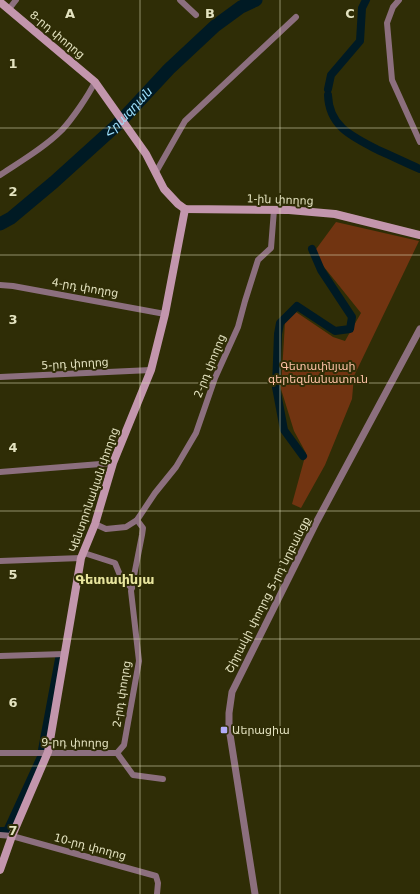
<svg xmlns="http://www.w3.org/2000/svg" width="420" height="894" viewBox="0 0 420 894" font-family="'DejaVu Sans','Noto Sans Armenian',sans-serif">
<rect width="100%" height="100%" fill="#2f2d06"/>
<polygon fill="#713411" points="336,222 419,241 354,376 352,399 325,465 301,508 292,504 306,453 294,431 281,389 285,322 296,312 333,337 345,341 361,313 316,257 314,252"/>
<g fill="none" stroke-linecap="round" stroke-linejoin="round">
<g stroke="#001a24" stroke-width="8">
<polyline points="328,89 331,75 360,41 362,8 366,0"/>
<path d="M 328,95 C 329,127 353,137 378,150 C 392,156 406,163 420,169"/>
<polyline points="303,456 284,430 276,387 278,334 280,323 297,306 335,331 350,329 352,317 321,270 312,249"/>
<polyline points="42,750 59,659"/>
<polyline points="0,831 7,831 40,759"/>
</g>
<path stroke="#001a24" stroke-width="13" id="s1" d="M 0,224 L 11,218 L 54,182 L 117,125 L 169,69 L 215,26 L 241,7 L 256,0"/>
<g stroke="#8c6f7e" stroke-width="6">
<polyline points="180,0 196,15"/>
<polyline points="399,0 393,7 387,23 392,80 420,142"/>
<polyline points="9,9 16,0"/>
<polyline points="156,172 185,121 296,17"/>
<path d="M 0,175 C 21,161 44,148 62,130 C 73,118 88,96 95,82"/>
<polyline points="0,285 13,286 165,314"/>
<polyline points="0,377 151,370"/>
<polyline points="0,472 113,463"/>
<polyline points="95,524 106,529 126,527 137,520 155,493 176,467 196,433 215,378 238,327 245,301 258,260 271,248 274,210"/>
<polyline points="84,553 115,563 122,580 132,588"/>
<polyline points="0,561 81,558"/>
<polyline points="0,656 65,654"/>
<polyline points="0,753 117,753 133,775 163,779"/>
<polyline points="117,753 124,745 139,661 131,591 142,535 143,528 137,520"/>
<polyline points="0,835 12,836 156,876 158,883 157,894"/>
</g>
<polyline stroke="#8c6f7e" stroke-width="7" points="255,894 229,728 229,713 232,692 317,521 420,329"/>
<g stroke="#c396ad" stroke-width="8">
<polyline points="0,2 95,82 146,154 164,189 178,204 185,209 289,210 335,214 420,235"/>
<polyline points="0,870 12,836 48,752 81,558 95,524 113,463 151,370 165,314 185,209"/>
</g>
</g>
<path fill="none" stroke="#e4e3c0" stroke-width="1" stroke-opacity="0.55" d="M 140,0 L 140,894M 280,0 L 280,894M 0,128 L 420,128M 0,255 L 420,255M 0,383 L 420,383M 0,511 L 420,511M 0,639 L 420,639M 0,766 L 420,766"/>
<rect fill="#b2adf9" stroke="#2f2d06" stroke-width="1.5" x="220" y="726" width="8" height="8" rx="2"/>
<g text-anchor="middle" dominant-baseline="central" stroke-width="4" stroke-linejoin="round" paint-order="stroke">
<g font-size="11" fill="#e4e3c0" stroke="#2f2d06">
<text transform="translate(57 35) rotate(40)">8-րդ փողոց</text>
<text transform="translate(280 200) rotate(2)">1-ին փողոց</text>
<text transform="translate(85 288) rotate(10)">4-րդ փողոց</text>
<text transform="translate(75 364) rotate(-3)">5-րդ փողոց</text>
<text transform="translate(210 366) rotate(-68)">2-րդ փողոց</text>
<text transform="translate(94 490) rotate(-71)">Կենտրոնական փողոց</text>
<text transform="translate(268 595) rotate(-63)">Շիրակի փողոց 5-րդ նրբանցք</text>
<text transform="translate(122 694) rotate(-81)">2-րդ փողոց</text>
<text transform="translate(75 743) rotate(1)">9-րդ փողոց</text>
<text transform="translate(90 847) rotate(15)">10-րդ փողոց</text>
</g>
<g font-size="11" fill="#fdc2a6" stroke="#2f2d06">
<text x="318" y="366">Գետափնյաի<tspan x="318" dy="13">գերեզմանատուն</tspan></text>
</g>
<g font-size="11" fill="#e4e3c0" stroke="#2f2d06" text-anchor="start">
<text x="232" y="730">Աերացիա</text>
</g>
<g font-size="12" font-style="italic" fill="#9de0fd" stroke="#2f2d06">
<text stroke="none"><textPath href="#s1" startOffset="171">Հրազդան</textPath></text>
</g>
<g font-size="13" font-weight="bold" fill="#e8e59d" stroke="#2f2d06">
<text x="115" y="579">Գետափնյա</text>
</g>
</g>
<g font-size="13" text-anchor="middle" font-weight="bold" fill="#e4e3c0" stroke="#2f2d06" stroke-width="4" stroke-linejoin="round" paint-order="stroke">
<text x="70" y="18">A</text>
<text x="210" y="18">B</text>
<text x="350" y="18">C</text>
<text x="13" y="68">1</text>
<text x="13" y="196">2</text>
<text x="13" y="324">3</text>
<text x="13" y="452">4</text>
<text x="13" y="579">5</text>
<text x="13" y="707">6</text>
<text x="13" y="835">7</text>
</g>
</svg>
